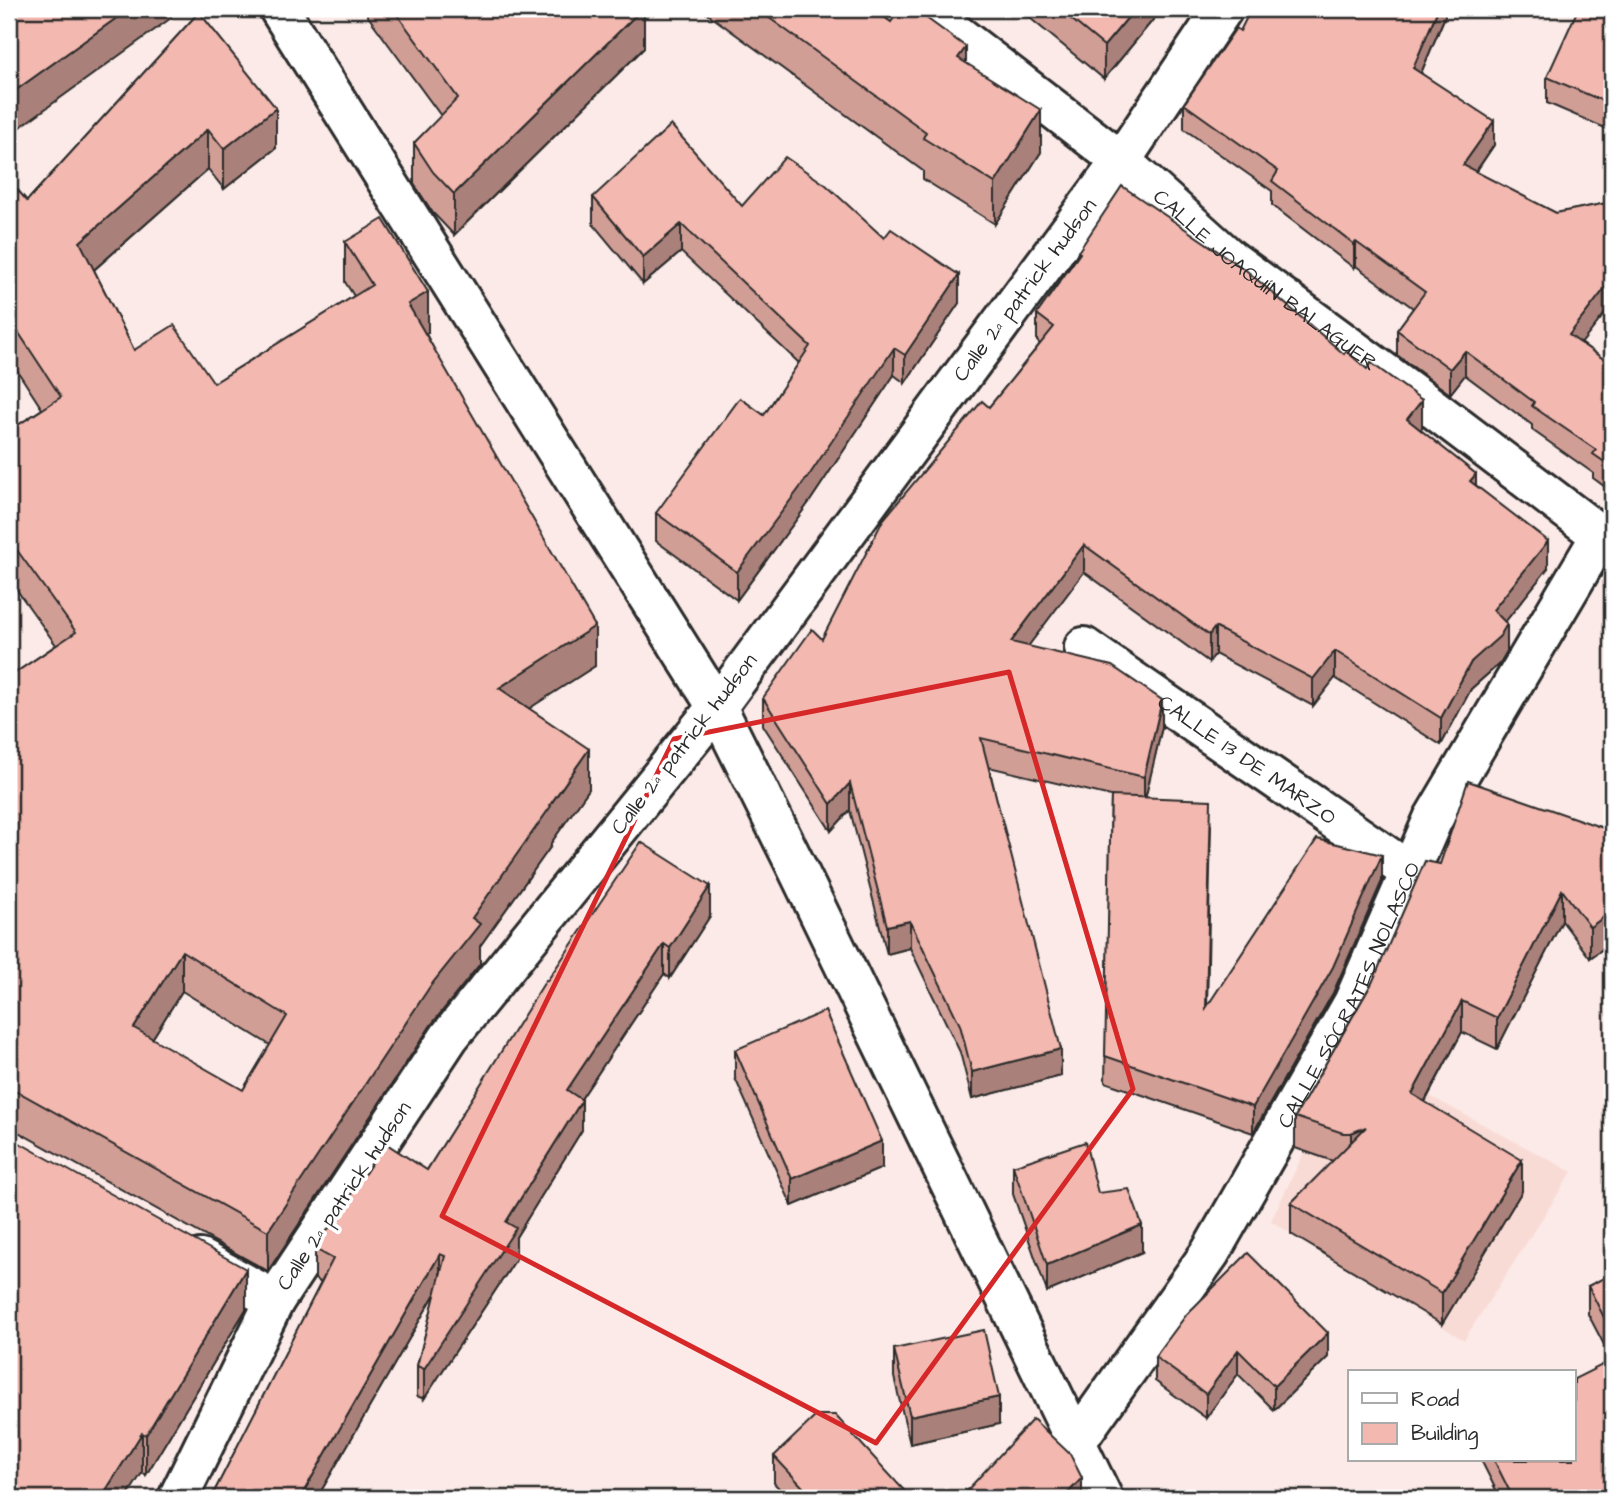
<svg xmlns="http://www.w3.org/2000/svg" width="1621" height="1507" viewBox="0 0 1621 1507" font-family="'Architects Daughter',sans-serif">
<rect width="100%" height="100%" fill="#fbeae7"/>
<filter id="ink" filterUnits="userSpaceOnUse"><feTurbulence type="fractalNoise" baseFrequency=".0143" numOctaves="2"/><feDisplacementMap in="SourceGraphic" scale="14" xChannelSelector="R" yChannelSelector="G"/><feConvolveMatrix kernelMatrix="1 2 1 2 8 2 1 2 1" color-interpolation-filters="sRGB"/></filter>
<g filter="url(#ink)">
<polygon fill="#f9dbd6" points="1344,1069 1421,1109 1428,1095 1572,1172 1464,1340 1271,1221"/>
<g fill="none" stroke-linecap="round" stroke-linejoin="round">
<g stroke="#2b2b2b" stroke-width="44">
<g id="street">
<polyline points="279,9 717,707 797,868 1103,1498"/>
<path id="s1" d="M 1084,647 L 1410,872"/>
<polyline points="200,1259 275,1300"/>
<path id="s2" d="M 1076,1442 L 1210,1253 L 1353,1003 L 1433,819 L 1601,535"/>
</g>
</g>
<g stroke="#2b2b2b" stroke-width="44">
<g id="secondary">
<path id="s3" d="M 924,9 L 1121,161 L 1230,259 L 1430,406 L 1612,544"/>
<polyline points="178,1498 275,1300 449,1037 717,707 1121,161 1223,9"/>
</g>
</g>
<use href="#street" stroke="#fff" stroke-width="38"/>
<use href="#secondary" stroke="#fff" stroke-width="38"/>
</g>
<g fill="#d19e96" stroke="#2b2b2b" stroke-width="2" fill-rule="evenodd">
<polygon points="367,9 644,9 644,48 454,235 433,213 414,184 414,143 441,116 367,15"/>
<polygon points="701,9 873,9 891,22 966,64 1041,152 995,224 923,179 923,171"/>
<polygon points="1019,9 1162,9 1104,79"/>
<polygon points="1445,9 1445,16 1421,73 1494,145 1476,172 1556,213 1612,202 1612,310 1606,312 1581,343 1612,365 1612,492 1593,478 1593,473 1532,430 1532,425 1465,375 1450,394 1397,355 1397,330 1413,308 1356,266 1354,268 1272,205 1272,191 1184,129 1184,104 1240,31"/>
<polygon points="1612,9 1612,131 1547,103 1547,77"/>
<path d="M 199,12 L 276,148 L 224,189 L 208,169 L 94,270 L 134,350 L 214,383 L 354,296 L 345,282 L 345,242 L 428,332 L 426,334 L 595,666 L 529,708 L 589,789 L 551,843 L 551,846 L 480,946 L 480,964 L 431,1025 L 268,1271 L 20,1133 L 9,1130 L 9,677 L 56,645 L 9,579 L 9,431 L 42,409 L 9,358 L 9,180 L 27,201 ZM 182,991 L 270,1045 L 243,1090 L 152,1039 Z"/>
<polygon points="593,197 742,206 884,238 959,303 905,383 894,375 810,501 737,600 656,541 656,513 764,415 799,363 681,252 643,284 593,224"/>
<polygon points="1078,252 1422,428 1420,430 1476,485 1548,568 1505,622 1507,651 1500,663 1471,689 1441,745 1335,678 1313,706 1215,654 1209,662 1084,572 1028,646 1162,727 1145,797 1211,825 1207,1008 1382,881 1333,993 1253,1133 1105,1082 1111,796 989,767 1061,1076 972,1099 960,1052 910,948 887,954 850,810 831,831 763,725 763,698 822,639 989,407 1040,344 1037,341 1037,314 1078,257"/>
<polygon points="1612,831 1612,942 1590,958 1562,921 1497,1049 1462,1032 1425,1102 1522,1191 1442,1324 1291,1234 1291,1203 1333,1161 1295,1148 1295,1117 1440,864"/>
<polygon points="710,916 670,978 664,974 581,1099 582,1130 516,1237 516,1259 424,1399 417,1396 417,1366 436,1292 317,1498 211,1498 321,1283 315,1279 315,1249 427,1170 547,981"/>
<polygon points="735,1050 882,1168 792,1206 735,1078"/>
<polygon points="1013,1166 1142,1252 1047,1292 1013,1194"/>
<polygon points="1612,1274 1612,1360 1588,1314 1588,1286"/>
<polygon points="246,1309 146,1475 142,1473 9,1498"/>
<polygon points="1328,1333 1328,1357 1274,1410 1238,1374 1206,1418 1155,1381 1155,1357"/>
<polygon points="894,1349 999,1424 910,1444 894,1377"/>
<polygon points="774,1456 911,1498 788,1498 774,1483"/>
<polygon points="1481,1460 1574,1460 1612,1498 1500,1498"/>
</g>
<g fill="#aa817a" stroke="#2b2b2b" stroke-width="2">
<polygon points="129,9 171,9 171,18 9,135 9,95"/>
<polygon points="642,9 644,9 644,48 454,235 454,194"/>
<polygon points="1135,9 1162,9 1104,79 1104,46"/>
<polygon points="1438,9 1445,9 1445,16 1413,92 1413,68"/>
<polygon points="966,47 966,88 958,58"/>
<polygon points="276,108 276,148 224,189 224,149"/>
<polygon points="1041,110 1041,152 995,224 995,183"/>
<polygon points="1494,121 1494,145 1463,190 1463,165"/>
<polygon points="208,129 208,169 80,282 80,242"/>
<polygon points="681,224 681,252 643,284 643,257"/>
<polygon points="1356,242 1356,266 1354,268 1354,244"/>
<polygon points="959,275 959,303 905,383 905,355"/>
<polygon points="1606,287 1606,312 1569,359 1569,335"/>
<polygon points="428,292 428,332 408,344 408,304"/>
<polygon points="894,348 894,375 810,501 737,600 737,572"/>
<polygon points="1465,351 1465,375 1450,394 1450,369"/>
<polygon points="1422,400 1422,428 1407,446 1407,419"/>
<polygon points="1476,474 1476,501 1470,481"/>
<polygon points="1548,541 1548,568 1493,637 1493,610"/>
<polygon points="1084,545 1084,572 1011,669 1011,642"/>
<polygon points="1507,624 1507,651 1500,663 1471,689 1441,745 1441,718 1471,662"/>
<polygon points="595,626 595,666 499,728 499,688"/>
<polygon points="1215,627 1215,654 1209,662 1209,635"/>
<polygon points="1335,651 1335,678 1313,706 1313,679"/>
<polygon points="1162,700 1162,727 1144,804 1144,777"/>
<polygon points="589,749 589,789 551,843 551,846 480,946 480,964 431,1025 268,1271 268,1231 472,918"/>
<polygon points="850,783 850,810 831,831 831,804"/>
<polygon points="1382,855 1382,881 1333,993 1253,1133 1253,1107"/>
<polygon points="710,886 710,916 670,978 670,948"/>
<polygon points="1562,890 1562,921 1497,1049 1497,1018"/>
<polygon points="1612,911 1612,942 1590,958 1590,927"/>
<polygon points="910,921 910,948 887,954 887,926"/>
<polygon points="664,944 664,974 567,1120 567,1090"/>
<polygon points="182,951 182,991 134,1068 134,1028"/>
<polygon points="1462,1001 1462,1032 1412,1125 1412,1094"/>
<polygon points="1061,1049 1061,1076 972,1099 972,1072"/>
<polygon points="582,1100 582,1130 516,1237 516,1259 424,1399 424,1369 506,1222"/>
<polygon points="1366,1127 1351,1164 1351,1133"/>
<polygon points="882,1141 882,1168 792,1206 792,1179"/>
<polygon points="1522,1160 1522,1191 1442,1324 1442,1293"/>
<polygon points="1142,1225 1142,1252 1047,1292 1047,1265"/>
<polygon points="440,1254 440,1285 317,1498 300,1498"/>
<polygon points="246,1269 246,1309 146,1475 146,1435"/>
<polygon points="1328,1333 1328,1357 1274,1410 1274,1386"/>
<polygon points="1238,1350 1238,1374 1206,1418 1206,1394"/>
<polygon points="999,1397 999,1424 910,1444 910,1416"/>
<polygon points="142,1433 142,1473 126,1498 101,1498"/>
<polygon points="1082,1478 1082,1498 1063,1498"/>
</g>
<g fill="#f3b8af" stroke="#2b2b2b" stroke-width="2" fill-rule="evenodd">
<polygon points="9,9 129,9 9,95"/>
<polygon points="393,9 642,9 454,194 433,172 414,143 458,98"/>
<polygon points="757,9 873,9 891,22 900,9 914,9 966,47 958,58 1041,110 995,183 923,138 926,132"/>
<polygon points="1059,9 1135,9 1104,46"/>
<polygon points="1251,9 1438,9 1413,68 1494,121 1463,165 1556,213 1612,202 1612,286 1606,287 1569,335 1612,365 1612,467 1593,454 1596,450 1532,406 1534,402 1465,351 1450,369 1397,330 1425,292 1356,242 1354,244 1272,181 1278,171 1184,104 1236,28 1240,31"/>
<polygon points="1578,9 1612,9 1612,105 1547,77"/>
<path d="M 199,12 L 276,108 L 224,149 L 208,129 L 80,242 L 134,350 L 174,325 L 214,383 L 372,285 L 345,242 L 383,219 L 428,292 L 408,304 L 595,626 L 499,688 L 589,749 L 550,805 L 551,806 L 472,918 L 480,924 L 431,985 L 268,1231 L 20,1093 L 9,1090 L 9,677 L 76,632 L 9,539 L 9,431 L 61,397 L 9,318 L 9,180 L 27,201 ZM 182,951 L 287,1016 L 243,1090 L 134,1028 Z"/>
<polygon points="671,125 742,206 785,157 826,185 884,238 891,229 959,275 905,355 894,348 810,474 737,572 656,513 740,398 764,415 810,346 681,224 643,257 593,197"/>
<polygon points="1122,186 1247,271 1344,354 1346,351 1367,369 1371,363 1422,400 1407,419 1476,474 1470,481 1548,541 1493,610 1507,624 1500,636 1471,662 1441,718 1335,651 1313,679 1215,627 1209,635 1084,545 1011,642 1112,666 1162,700 1144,777 981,738 1061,1049 972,1072 960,1025 910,921 887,926 850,783 831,804 763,698 812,629 822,639 883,520 982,401 989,407 1054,327 1037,314 1080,253 1078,252"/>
<polygon points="1468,781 1612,831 1612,911 1590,927 1562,890 1497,1018 1462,1001 1412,1094 1522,1160 1442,1293 1291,1203 1366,1127 1351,1133 1343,1133 1295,1117 1372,983 1425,861 1440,864"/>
<polygon points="1111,796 1211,800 1206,1008 1317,839 1382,855 1333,967 1253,1107 1105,1056"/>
<polygon points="641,842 710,886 670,948 664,944 567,1090 582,1100 506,1222 516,1228 424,1369 417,1366 445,1256 440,1254 300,1498 296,1496 295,1498 211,1498 333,1259 315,1249 385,1143 427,1170 546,980 547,981"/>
<polygon points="825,1011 882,1141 792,1179 735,1050"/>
<polygon points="9,1137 246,1269 146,1435 142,1433 101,1498 9,1498"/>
<polygon points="1085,1142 1098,1193 1129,1189 1142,1225 1047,1265 1013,1166"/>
<polygon points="1248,1253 1328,1333 1274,1386 1238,1350 1206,1394 1155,1357 1187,1314"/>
<polygon points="1612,1274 1612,1333 1588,1286"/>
<polygon points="984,1330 999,1397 910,1416 894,1349"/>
<polygon points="1612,1360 1612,1498 1513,1498 1494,1460 1574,1460 1574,1379"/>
<polygon points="817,1415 835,1415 911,1498 813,1498 774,1456"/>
<polygon points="1033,1419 1070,1454 1082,1478 1063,1498 960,1498"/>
</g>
</g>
<path fill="none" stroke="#d62828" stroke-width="5" stroke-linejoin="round" d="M 1009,672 L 1133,1089 L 876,1443 L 442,1216 L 674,739 Z"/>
<g text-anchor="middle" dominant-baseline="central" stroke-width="7" stroke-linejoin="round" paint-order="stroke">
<g font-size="21" fill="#2b2b2b" stroke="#fff">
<text stroke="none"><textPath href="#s3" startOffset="436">CALLE JOAQUÍN BALAGUER</textPath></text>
<text transform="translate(1025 290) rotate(-53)">Calle 2ª patrick hudson</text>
<text transform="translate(684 744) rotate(-52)">Calle 2ª patrick hudson</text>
<text stroke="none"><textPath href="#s1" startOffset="198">CALLE 13 DE MARZO</textPath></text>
<text stroke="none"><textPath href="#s2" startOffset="525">CALLE SÓCRATES NOLASCO</textPath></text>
<text transform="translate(344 1196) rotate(-56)">Calle 2ª patrick hudson</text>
</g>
</g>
<rect width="1621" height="1507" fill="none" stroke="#fff" stroke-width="35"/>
<rect x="18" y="18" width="1586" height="1472" fill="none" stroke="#2b2b2b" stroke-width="2.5" filter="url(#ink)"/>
<rect x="1348" y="1370" width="228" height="91" fill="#ffffff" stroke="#aaaaaa" stroke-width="2"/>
<rect x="1362" y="1393" width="35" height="10" fill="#ffffff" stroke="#aaaaaa" stroke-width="2"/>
<text x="1411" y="1406" font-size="21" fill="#2b2b2b">Road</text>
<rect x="1362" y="1423" width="35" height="21" fill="#f3b8af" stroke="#aaaaaa" stroke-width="2"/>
<text x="1411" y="1440" font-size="21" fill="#2b2b2b">Building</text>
</svg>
